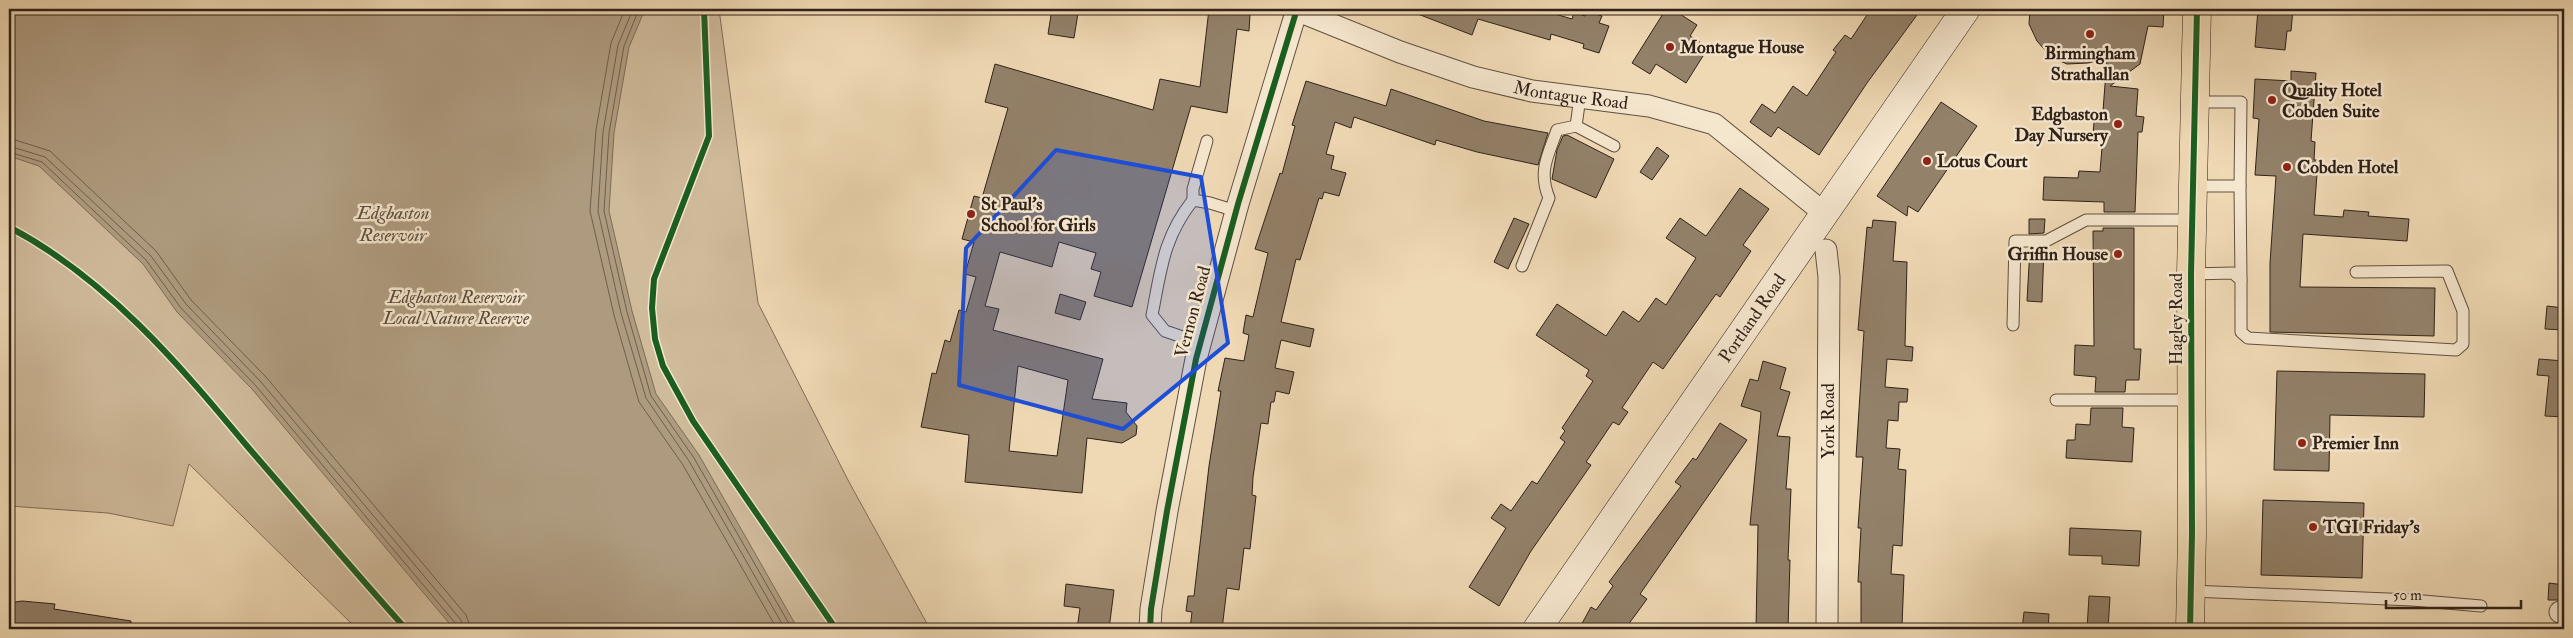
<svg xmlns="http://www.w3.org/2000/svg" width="2573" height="638" viewBox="0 0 2573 638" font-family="'IM FELL Double Pica',serif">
<rect width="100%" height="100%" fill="#efd9b4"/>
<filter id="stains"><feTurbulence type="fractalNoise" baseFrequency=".004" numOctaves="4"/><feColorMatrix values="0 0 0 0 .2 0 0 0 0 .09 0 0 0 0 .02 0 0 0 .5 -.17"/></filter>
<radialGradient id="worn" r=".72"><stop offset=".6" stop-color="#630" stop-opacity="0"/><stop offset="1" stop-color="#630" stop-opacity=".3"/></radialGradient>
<polygon fill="#cfba9a" stroke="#806e5a" points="9,9 719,9 758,303 849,482 930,629 357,629 189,464 173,526 108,513 9,506"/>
<polygon fill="#ae9b7f" stroke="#7c6b56" points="9,9 645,9 629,47 614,133 609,211 632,311 656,394 699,455 798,629 454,629 252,389 177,312 143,264 39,166 9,156"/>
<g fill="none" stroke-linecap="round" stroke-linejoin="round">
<g stroke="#6f5e4c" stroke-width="1">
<polyline points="625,9 611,43 596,130 590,211 614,315 639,402 683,465 777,629"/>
<polyline points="633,9 618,45 603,132 598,211 621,313 646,398 689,461 785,629"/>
<polyline points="639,9 624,46 609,133 604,211 627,312 651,396 694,458 792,629"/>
<polyline points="9,138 50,151 156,251 191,300 266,377 466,615 471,629"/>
<polyline points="9,146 45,157 151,256 186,304 261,382 461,620 463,629"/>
<polyline points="9,152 42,162 146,260 181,308 256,386 456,624 457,629"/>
</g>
</g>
<g fill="#93816a" stroke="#302219" fill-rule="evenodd">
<polygon points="1052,9 1078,13 1074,38 1048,34"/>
<path d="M 1209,9 L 1247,9 L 1247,14 L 1250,14 L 1249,31 L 1237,29 L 1227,113 L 1191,106 L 1132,307 L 1094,296 L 1101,272 L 1091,269 L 1096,253 L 1059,242 L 1052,267 L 1000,252 L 985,306 L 999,309 L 993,330 L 1103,359 L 1092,399 L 1127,403 L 1126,412 L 1137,426 L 1136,435 L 1122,443 L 1087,438 L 1082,493 L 965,482 L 969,435 L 921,427 L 932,373 L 936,374 L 945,340 L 950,342 L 959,310 L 966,312 L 976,277 L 965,274 L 974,242 L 962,239 L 974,196 L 982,198 L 1008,108 L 985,102 L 995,64 L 1153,110 L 1160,79 L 1200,87 ZM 1018,366 L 1068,380 L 1057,456 L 1009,451 Z"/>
<polygon points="1405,9 1538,9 1572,19 1574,12 1585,16 1587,11 1602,16 1599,23 1609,26 1599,53 1583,48 1584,44 1551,34 1550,40 1478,19 1472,35"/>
<polygon points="1666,9 1672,9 1697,25 1690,36 1700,42 1694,51 1703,56 1686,83 1656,64 1650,74 1632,63"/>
<polygon points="1871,9 1908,9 1917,15 1867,83 1819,155 1778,127 1771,137 1750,122 1762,104 1775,113 1793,86 1807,96 1836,52 1833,50 1845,35 1851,39"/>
<polygon points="2030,9 2164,9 2163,27 2148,26 2140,64 2110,86 2138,89 2136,116 2144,117 2142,132 2138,132 2135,212 2104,212 2104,202 2043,200 2044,177 2078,178 2079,171 2100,172 2103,135 2093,134 2095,111 2103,111 2107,58 2088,63 2067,64 2051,57 2037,41 2029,24"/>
<polygon points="2258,9 2293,9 2291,31 2287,31 2285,50 2255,47"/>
<polygon points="2291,71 2316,73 2311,141 2315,142 2314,160 2318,160 2314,215 2343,217 2344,210 2369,212 2368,216 2409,219 2407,241 2303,234 2300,287 2435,288 2434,336 2270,332 2270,263 2276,176 2255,175 2259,119 2253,118 2255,79 2291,81"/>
<polygon points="1306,81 1386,106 1391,89 1484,121 1548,133 1538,165 1477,152 1436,140 1435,145 1354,117 1351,128 1335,122 1326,154 1334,156 1331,169 1346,173 1339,196 1324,192 1322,199 1319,198 1300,260 1296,259 1281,322 1314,329 1310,347 1281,340 1275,368 1294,372 1289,394 1276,391 1274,402 1271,402 1268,424 1261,423 1253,477 1252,495 1256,496 1250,549 1244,548 1239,590 1227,588 1222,629 1190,629 1192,612 1186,611 1188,596 1194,596 1209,466 1221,391 1218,391 1225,358 1244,361 1249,335 1243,333 1246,315 1253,317 1268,253 1255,249 1280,173 1282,174 1295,126 1292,125"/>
<polygon points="1941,102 1977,126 1918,212 1908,206 1907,216 1877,196"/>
<polygon points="1567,135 1614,159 1596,198 1552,179 1557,150 1563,136"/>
<polygon points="1657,147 1669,156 1652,180 1640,172"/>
<polygon points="1740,188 1769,209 1743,245 1751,251 1720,297 1716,294 1663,369 1653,362 1622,408 1628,412 1619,425 1613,422 1586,462 1591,465 1531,551 1499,606 1469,587 1506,528 1491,518 1501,504 1511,511 1532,481 1537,484 1565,442 1560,438 1565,431 1562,428 1593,381 1586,376 1589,370 1536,335 1557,304 1606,336 1623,311 1639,322 1656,298 1666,305 1696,258 1666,238 1680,218 1706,236"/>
<polygon points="1514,218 1529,224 1508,269 1494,262"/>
<polygon points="2029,219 2045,219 2044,233 2029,234"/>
<polygon points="1873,220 1896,222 1893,261 1907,262 1905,346 1913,347 1912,361 1887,359 1885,387 1908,389 1907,402 1899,402 1898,421 1888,420 1886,448 1900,449 1898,469 1906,470 1902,546 1893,545 1891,574 1904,575 1902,626 1886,626 1886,629 1861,629 1861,582 1858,582 1861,528 1858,528 1863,457 1856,457 1864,331 1858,330 1867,227 1872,228"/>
<polygon points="2103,228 2134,228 2134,349 2141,349 2139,380 2126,380 2125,392 2095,392 2096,377 2074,375 2075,345 2094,346 2093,231 2103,231"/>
<polygon points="2030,248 2044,248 2042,302 2027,301"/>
<polygon points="1060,294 1086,302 1080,320 1055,313"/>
<polygon points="2547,306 2564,308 2564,330 2545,329"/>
<polygon points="2539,359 2564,361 2564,417 2545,416 2549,376 2537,375"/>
<polygon points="1763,361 1786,368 1780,389 1790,392 1777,436 1790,437 1786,489 1791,489 1788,560 1790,560 1788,629 1756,629 1758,525 1750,525 1761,412 1741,406 1750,379 1758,381"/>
<polygon points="2277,371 2425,374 2424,417 2330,415 2329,471 2274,470"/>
<polygon points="2091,408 2123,408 2122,427 2134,428 2132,462 2066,458 2067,440 2075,440 2076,424 2090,425"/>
<polygon points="1720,423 1747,440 1640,594 1647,599 1625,629 1579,629 1591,607 1596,610 1613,586 1609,582 1681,486 1675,482 1693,458 1696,460"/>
<polygon points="2263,500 2364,503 2362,578 2261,575"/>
<polygon points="2070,528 2141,531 2139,566 2102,564 2102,556 2069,555"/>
<polygon points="2549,583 2564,585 2564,600 2548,600"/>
<polygon points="1066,584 1114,590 1109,629 1077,629 1080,608 1064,606"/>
<polygon points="2089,596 2110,597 2108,629 2087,629"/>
<polygon points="22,601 55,604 54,609 131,621 131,629 9,629 9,603"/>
<polygon points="2024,612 2049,614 2048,629 2022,629"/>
</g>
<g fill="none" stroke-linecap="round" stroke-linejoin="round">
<g stroke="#605040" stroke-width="13">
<g id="lane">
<polyline points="1580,97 1576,126 1614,146"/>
<polyline points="2194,102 2241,102 2240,186"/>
<polyline points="2193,186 2240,186 2241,280"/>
<polyline points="1193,200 1193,189 1207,141"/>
<path d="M 1522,266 L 1549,198 C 1538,171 1548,156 1557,130 L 1576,126"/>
<polyline points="2191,274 2233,273 2241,280 2241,332 2248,338 2456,350 2463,344 2463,311 2447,271 2356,272"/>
<polyline points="2013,325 2015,241 2046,241 2086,220 2192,220"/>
<path d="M 1200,343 L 1165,331 L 1152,315 C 1161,270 1163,238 1193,200 L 1210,203 L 1236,211"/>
<polyline points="2056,400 2192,400"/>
<polyline points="2191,591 2412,600 2481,606"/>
</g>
</g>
<g stroke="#605040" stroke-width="23">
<g id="street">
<path id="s1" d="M 1296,10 L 1400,52 L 1473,77 L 1532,91 L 1649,106 L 1714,124 L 1824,213"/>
<polyline points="1826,250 1829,277 1827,629"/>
<polyline points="2560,612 2564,613"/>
<polyline points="1150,629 1151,609 1167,511 1196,359 1238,204 1297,9"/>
</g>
</g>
<g stroke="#302219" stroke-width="29">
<g id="secondary">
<path id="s2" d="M 1537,629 L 1966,9"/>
</g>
</g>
<g stroke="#302219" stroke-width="29">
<polyline id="highway" points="2190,629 2192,534 2191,274 2197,9"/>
</g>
<use href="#lane" stroke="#f5e6ce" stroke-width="11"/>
<use href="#street" stroke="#f5e6ce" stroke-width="21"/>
<use href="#secondary" stroke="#f5e6ce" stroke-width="28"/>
<use href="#highway" stroke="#efd9b4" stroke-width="28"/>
<g stroke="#f5e6ce" stroke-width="9">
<g id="cycleway">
<polyline points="704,9 709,136 654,279 652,308 655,339 663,366 693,421 836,629"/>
<path d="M 9,227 C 106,278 178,363 247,446 C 300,507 352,569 406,629"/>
<polyline points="1150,629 1151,609 1167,511 1196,359 1238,204 1297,9"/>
<polyline points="2190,629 2192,534 2191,274 2197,9"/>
</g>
</g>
<use href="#cycleway" stroke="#1b5e20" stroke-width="6"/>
</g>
<path fill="#1d4ed8" fill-opacity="0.2" stroke="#1d4ed8" stroke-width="4" stroke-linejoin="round" d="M 1056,150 L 1201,177 L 1228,343 L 1123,429 L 959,385 L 966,248 Z"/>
<g fill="#8f2418" stroke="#f5e6ce" stroke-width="2">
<circle cx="2090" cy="34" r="5"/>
<circle cx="1670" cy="47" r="5"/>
<circle cx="2272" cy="100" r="5"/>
<circle cx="2118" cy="124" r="5"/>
<circle cx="1927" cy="161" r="5"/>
<circle cx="2287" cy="167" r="5"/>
<circle cx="971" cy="214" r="5"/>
<circle cx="2118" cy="254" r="5"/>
<circle cx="2302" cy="443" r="5"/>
<circle cx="2313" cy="527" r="5"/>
</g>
<g text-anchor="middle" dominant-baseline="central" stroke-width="5" stroke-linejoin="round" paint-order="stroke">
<g font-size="18" font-weight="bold" fill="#302219" stroke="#f5e6ce" text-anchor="start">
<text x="1680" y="47">Montague House</text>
<text x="2090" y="53" text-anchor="middle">Birmingham<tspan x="2090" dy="21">Strathallan</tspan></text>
<text x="2282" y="90">Quality Hotel<tspan x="2282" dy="21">Cobden Suite</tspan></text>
<text x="2108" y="114" text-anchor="end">Edgbaston<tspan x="2108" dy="21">Day Nursery</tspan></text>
<text x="1937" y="161">Lotus Court</text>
<text x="2297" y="167">Cobden Hotel</text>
<text x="981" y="204">St Paul's<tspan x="981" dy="21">School for Girls</tspan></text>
<text x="2108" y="254" text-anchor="end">Griffin House</text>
<text x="2312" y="443">Premier Inn</text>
<text x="2323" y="527">TGI Friday's</text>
</g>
<g font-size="18" fill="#302219" stroke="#f5e6ce">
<text stroke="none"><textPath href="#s1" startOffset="289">Montague Road</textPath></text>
<text transform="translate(1193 312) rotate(-75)">Vernon Road</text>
<text stroke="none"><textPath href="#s2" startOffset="378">Portland Road</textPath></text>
<text transform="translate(2176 319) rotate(-90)">Hagley Road</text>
<text transform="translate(1828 421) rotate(-90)">York Road</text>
</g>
<g font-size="18" font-style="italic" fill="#584839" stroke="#f5e6ce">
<text x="456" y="297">Edgbaston Reservoir<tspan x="456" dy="21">Local Nature Reserve</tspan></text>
</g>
<g font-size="19" font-style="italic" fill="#5c4c3d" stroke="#f5e6ce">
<text x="393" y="213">Edgbaston<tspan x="393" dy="22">Reservoir</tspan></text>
</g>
</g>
<rect width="2573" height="638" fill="none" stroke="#efd9b4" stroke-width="30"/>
<rect x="10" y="10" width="2553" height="618" fill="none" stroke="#302219" stroke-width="2.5"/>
<rect x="15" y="15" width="2543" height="608" fill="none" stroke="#302219"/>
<path d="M2386 600v8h135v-8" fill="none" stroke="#302219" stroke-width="2.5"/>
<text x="2393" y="600" font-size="15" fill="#302219" stroke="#f5e6ce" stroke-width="4" paint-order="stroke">50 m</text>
<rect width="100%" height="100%" filter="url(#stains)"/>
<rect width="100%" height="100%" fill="url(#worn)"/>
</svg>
